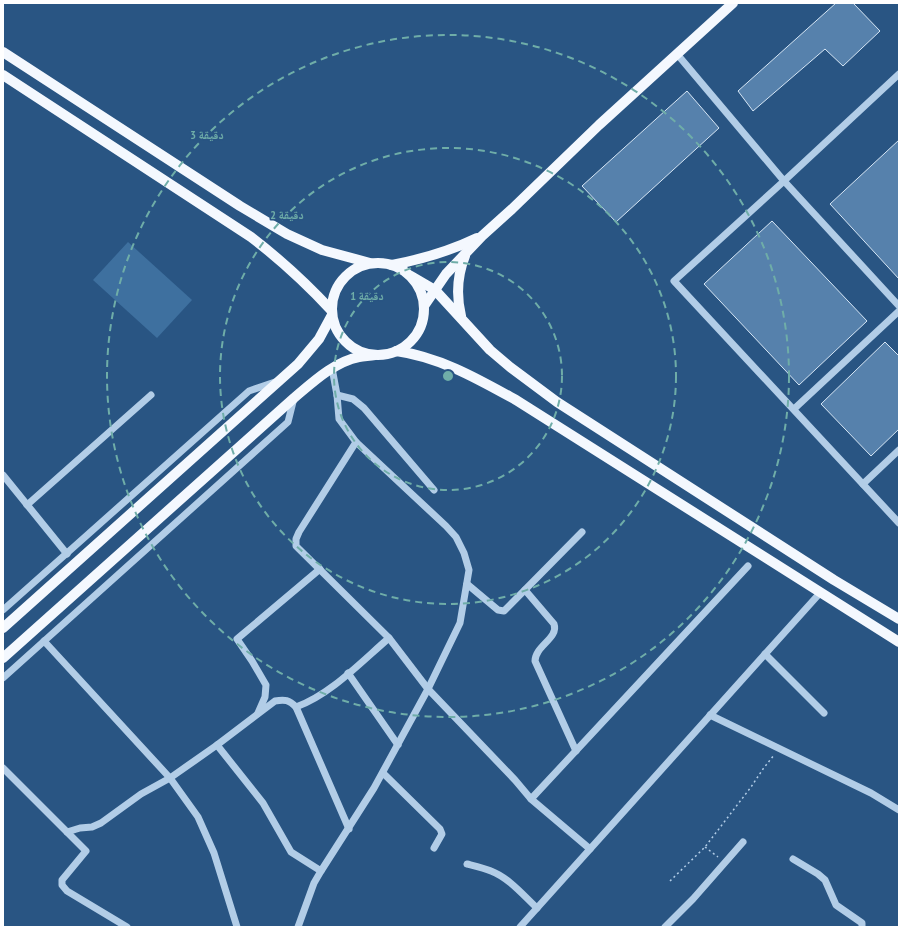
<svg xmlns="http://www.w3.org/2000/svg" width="902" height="930" viewBox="0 0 902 930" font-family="'PT Sans Narrow','Noto Naskh Arabic',sans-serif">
<rect width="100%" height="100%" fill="#295583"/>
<polygon fill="#3e709f" points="128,242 192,300 157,338 93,280"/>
<g fill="#5681ac" stroke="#d6e6f5">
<polygon points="836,3 853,3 880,31 843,66 825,49 753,111 738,91"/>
<polygon points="687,91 719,128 616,222 582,186"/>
<polygon points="899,140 899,279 830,204"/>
<polygon points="772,221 867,321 799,385 704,284"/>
<polygon points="885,342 899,356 899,429 871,456 821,404"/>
</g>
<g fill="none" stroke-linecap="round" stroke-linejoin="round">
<g stroke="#b2cde7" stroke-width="1.5" stroke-dasharray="2 3" stroke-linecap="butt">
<polyline points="705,847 718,857"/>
<polyline points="670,881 705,847 751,787 763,769 774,755"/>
</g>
<g stroke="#b2cde7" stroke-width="7">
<polyline points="677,54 784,181 899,306"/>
<polyline points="899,74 784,181 674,281 899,523"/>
<polyline points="337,395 353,399 364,408 434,490"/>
<polyline points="794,409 899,311"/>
<polyline points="356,442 299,532 296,539 296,546 389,638 428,689 515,780 531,799 590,849"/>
<polyline points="3,475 67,554"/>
<polyline points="863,484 899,450"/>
<polyline points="27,505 151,395"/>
<polyline points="467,584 498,610 504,611 582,532"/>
<path d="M 525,590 L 554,624 C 559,638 535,646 535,661 L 576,751"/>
<polyline points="3,610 249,391 275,382"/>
<polyline points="44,641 170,778 198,817 214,853 237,927"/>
<polyline points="765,654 824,713"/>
<polyline points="348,673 398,745"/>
<polyline points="3,678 288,422 294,398"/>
<polyline points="296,707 349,829"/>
<polyline points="258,713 265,697 266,685 252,661 237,639 320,569"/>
<polyline points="710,715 871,793 899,810"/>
<polyline points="217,745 263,803 291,852 321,871"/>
<polyline points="3,768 86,851 62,880 62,885 67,891 127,927"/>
<polyline points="383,773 440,829 442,834 434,848"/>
<polyline points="531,799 748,566"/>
<path d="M 67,832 L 80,828 L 92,827 L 101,823 L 141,794 L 170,778 L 217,745 L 275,701 C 285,699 289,700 296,707 C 330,695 361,662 389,638"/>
<polyline points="793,859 818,874 825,880 836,905 862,923 862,927"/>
<path d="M 467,864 C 475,866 484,868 491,871 C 509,878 523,895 537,908"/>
<polyline points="298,927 314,883 321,871 374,788 428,689 460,623 469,570 464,553 456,537 446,526 356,442 339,419 337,395 332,368"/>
<polyline points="520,927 820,593"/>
<polyline points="665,927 693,899 743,842"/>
</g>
<g stroke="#f4f8fe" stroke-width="10">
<polyline points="3,52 240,206 287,234 322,250 370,263"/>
<path d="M 3,75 L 251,237 C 281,260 306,283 332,311"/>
<circle cx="378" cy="309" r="46"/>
<path d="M 392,265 C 423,259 448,252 477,238"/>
<polyline points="411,276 435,290 490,350 510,367 557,402 834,580 899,619"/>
<polyline points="424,306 446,274 482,236 512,209 599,125 733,3"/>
<path d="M 461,316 C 456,295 457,276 465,256"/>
<path d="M 396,351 C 440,357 478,379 516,400 L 899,642"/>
<polyline points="3,628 298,364 319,339 332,315"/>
<path d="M 3,658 L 294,398 C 313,382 334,362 359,357 C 364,356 369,356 375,355"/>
</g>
</g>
<g fill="none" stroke="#6fada8" stroke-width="2" stroke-dasharray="7 5">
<circle cx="448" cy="376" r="114"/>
<circle cx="448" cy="376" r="228"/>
<circle cx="448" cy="376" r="341"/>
</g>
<circle cx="448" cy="376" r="6" fill="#6fada8" stroke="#295583" stroke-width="2"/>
<g font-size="12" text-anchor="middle" font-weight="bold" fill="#6fada8" stroke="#295583" stroke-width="3" stroke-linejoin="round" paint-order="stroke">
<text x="207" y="139">3 دقيقة</text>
<text x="287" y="219">2 دقيقة</text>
<text x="367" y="300">1 دقيقة</text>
</g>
<rect width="902" height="930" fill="none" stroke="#ffffff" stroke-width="8"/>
</svg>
